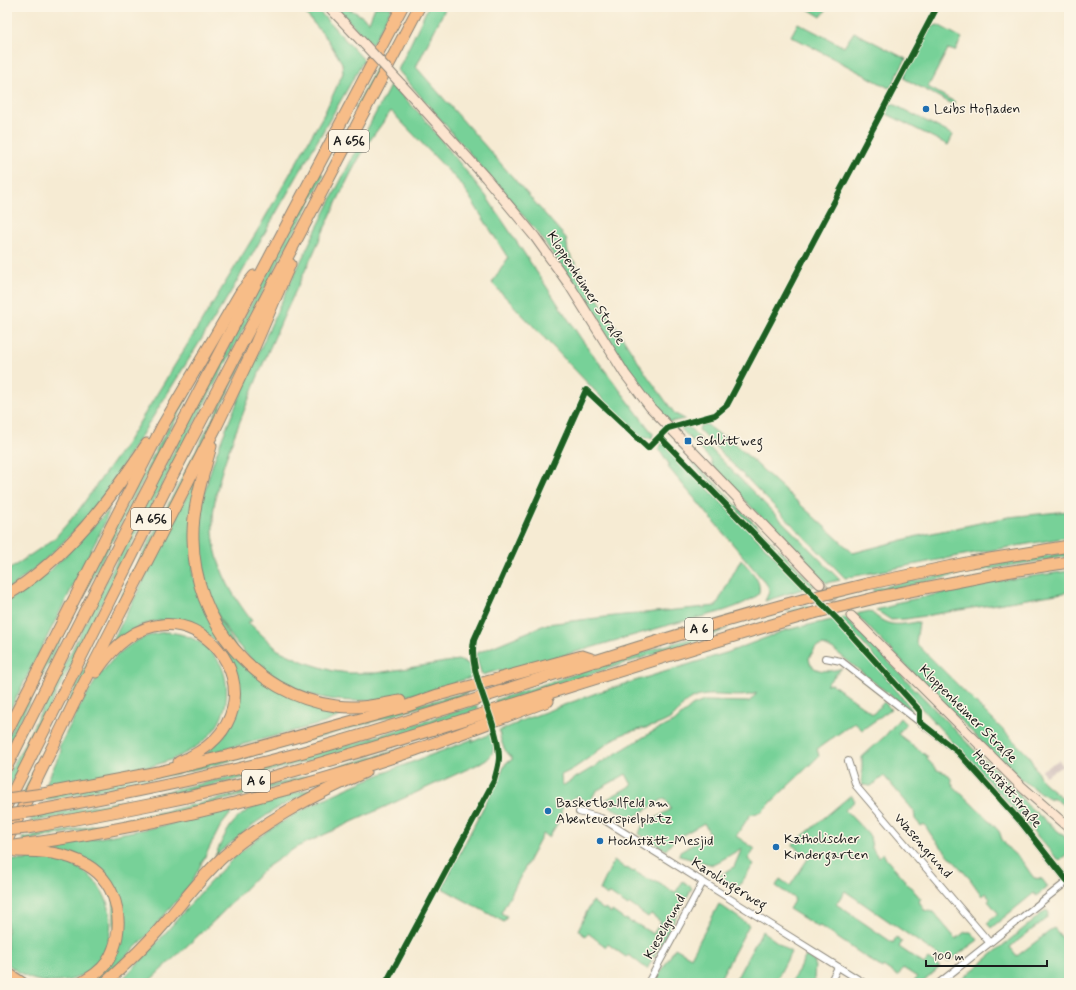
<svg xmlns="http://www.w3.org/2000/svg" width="1076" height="990" viewBox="0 0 1076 990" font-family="Mynerve,sans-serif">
<rect width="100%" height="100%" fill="#fcf5e5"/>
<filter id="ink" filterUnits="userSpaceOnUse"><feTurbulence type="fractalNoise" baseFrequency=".025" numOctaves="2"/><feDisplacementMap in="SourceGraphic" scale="8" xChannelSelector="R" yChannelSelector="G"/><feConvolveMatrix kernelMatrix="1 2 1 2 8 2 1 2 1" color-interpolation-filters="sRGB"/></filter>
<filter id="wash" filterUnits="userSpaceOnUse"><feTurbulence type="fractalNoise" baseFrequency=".012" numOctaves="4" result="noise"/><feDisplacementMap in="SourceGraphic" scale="16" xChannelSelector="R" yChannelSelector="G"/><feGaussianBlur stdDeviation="0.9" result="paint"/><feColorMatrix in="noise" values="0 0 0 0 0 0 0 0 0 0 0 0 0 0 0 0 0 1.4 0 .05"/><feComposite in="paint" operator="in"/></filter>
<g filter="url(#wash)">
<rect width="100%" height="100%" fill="#f6ebd3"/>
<polygon fill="#d0c0bc" points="1059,760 1063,766 1045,776 1042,770"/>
<g fill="#77d198" stroke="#4a765a" fill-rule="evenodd">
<path d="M 300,7 L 315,7 L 364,60 L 229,295 L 101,500 C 73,535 43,564 7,590 L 7,571 L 54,539 L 78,511 L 128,441 L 259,228 L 324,114 L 343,73 L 342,63 L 328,40 Z"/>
<path d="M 335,7 C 349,7 358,13 369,22 L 375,7 L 392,7 L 372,45 Z"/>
<polygon points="428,7 446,7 416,67 566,238 568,252 646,374 675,414 685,419 670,422 654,405 626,367 567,274 538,233 398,70"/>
<polygon points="805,7 822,7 826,10 821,17"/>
<polygon points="798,23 844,47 854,32 906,59 891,87 889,88 791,36"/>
<polygon points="938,25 962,38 955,51 948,49 928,87 955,102 954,105 905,79 904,75 929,30 933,26"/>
<polygon points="385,50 388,50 389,52 358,110 355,109"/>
<path d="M 391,84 L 422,116 L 486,196 L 582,340 L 653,434 L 652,438 L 640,438 L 492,283 L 508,258 L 462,185 L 391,111 C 383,123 373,135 365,148 C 345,181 329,219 313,254 C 289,304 266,354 246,406 C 231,445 211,488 213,531 C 215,566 231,594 252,621 L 248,622 L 278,650 L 304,662 L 333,671 L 349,673 L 377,673 L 458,660 L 471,665 L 475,677 L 456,682 L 456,684 C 384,704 310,717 251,659 C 218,626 198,584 199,537 C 199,486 223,437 242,391 C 286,286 338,184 391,84 Z"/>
<polygon points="891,103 953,135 948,145 885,113"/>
<polygon points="320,173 324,175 135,537 7,792 7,778 134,527"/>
<polygon points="246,354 247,355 7,832 7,826 110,617"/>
<path d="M 195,378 L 197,379 L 70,621 L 7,747 L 7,738 C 67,617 130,497 195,378 Z"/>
<polygon points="706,424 723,437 725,435 853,553 918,536 1008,517 1069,511 1069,537 964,555 845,578 699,430 700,426"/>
<polygon points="685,426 689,427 840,580 826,583 713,468 711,460 681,429"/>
<polygon points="662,442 806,588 765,601 769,592 768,586 668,467 669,464 659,449"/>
<polygon points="691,463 695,463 815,586 811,587"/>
<path d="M 199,472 L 193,576 L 249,669 L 345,714 L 324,723 L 207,754 C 209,748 218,742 223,737 C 229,729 233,719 236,709 C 250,662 206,617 159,621 C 138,623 128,635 111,644 Z"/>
<polygon points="110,509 102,529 7,716 7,601 24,591 51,570"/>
<polygon points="1069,552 1069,556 961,574 875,593 872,589 985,566"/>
<path d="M 741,559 C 749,570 764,581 758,595 C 731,613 700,616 669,625 C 613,641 557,658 501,673 L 500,670 L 482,675 L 475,654 L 547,624 L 614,616 L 716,606 Z"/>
<polygon points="1069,571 1069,592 906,619 891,620 876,610 895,605 895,603 999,581"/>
<polygon points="806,605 810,609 788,613 787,612"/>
<path d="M 870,611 C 888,628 896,625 919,622 L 916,643 L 1028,755 L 1043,782 L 1069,804 L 1069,809 L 1052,797 L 1051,799 C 1017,781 990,750 963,723 C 927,687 891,651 856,614 Z"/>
<path d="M 845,617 L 982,758 L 1012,785 L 1027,805 L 1064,836 L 1069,843 L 1069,852 L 1059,861 C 988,778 912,700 840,618 Z"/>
<path d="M 836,619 L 857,642 L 911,708 L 910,711 L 834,650 L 824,645 L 816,647 L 809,658 C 810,674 831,672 842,668 L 826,685 L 832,684 L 873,714 L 884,702 L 891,709 L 862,730 L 855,722 L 817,749 L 819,756 L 761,812 L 750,815 L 736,836 L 755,849 L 748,859 L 754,864 L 737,889 L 719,876 L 734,867 L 742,848 L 713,865 L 679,856 L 680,851 L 710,834 L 704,823 L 674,840 L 666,850 L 639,834 L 642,826 L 671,809 L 665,798 L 631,819 L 602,802 L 632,785 L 626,774 L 596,791 L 589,803 L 577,796 L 566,803 L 561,811 L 562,816 L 549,837 L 543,834 L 501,913 L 507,916 L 504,922 L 442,888 L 506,763 L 513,759 C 504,752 501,742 499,731 L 518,723 L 518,722 L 599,692 L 729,652 L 786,630 ZM 757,693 L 749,702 L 704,701 L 692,706 L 674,722 L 652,732 L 562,786 L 561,775 C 580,767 596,751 614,739 C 630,728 651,730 668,720 C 677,716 680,706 688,701 C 708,688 735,701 757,693 Z"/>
<polygon points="728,628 711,636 497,704 495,700 653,649"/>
<path d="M 167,632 C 190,634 209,644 221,665 C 227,678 228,693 225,707 C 211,767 116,774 66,782 L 65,781 L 46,784 L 61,751 L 59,747 C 82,703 110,636 167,632 Z"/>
<path d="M 468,692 C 463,698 427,705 417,708 C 293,747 168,779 40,801 L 42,797 Z"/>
<path d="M 477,705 L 478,710 C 332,758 182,797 30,822 L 32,817 L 132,799 L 221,779 L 358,742 Z"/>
<path d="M 900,718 L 906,724 L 898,734 L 928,757 L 927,759 L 937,770 L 946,773 L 953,781 L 951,783 C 965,799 983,813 998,830 C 1001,833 1000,837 1003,841 C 1007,848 1013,853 1019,858 C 1025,864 1029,872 1034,878 L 1042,879 L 1048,887 L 1036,896 L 1034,893 L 991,928 L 987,923 L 998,913 L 988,901 L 990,899 L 985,893 L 982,896 L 970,879 L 934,839 L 924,824 L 921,826 L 915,819 L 914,811 L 884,776 L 871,786 L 862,785 L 862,757 L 885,736 Z"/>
<path d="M 493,733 C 497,744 494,755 485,761 L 295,848 L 264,869 L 217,918 L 147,983 L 118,983 C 160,944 193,896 235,857 C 298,799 394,770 473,739 L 472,742 Z"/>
<path d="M 425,741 L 358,766 L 166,815 L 23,841 L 22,838 C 159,817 293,782 425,741 Z"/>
<path d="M 311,789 L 311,791 L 276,809 L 254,824 L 215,856 C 220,845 225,833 233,823 C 252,801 284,796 311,789 Z"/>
<polygon points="851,795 855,801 845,810 870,836 872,848 878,857 883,853 886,859 921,899 919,901 924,910 933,912 956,939 965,932 971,932 978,940 948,962 845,891 836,904 893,943 896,937 902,942 899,947 924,964 928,959 940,967 922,983 913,983 917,977 903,968 898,976 883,966 882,968 820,926 818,927 789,909 795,899 776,886 780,879 790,886 809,857 792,845"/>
<polygon points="232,809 232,812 220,827 191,884 143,940 111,971 95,983 89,983 115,954 113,885 50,847 161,826"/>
<path d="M 27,857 C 44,858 64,859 80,869 C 134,902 113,988 47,982 C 32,981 18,974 7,963 L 7,860 L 26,860 Z"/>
<polygon points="614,860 626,869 627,868 633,872 634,871 647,879 648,878 654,882 655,881 675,893 683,881 692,888 647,969 629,955 626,957 608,944 606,947 588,933 585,936 578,930 592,901 604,910 605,908 611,913 612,911 625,920 626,919 632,923 633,922 653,934 661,922 651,914 648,917 630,904 628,906 609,893 607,896 600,890"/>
<polygon points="719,904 749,925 721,977 732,983 655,982 675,948 691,957"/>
<polygon points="1046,910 1049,912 1047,918 1010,947 1017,956 1054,928 1069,946 1069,983 957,983"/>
<polygon points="762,931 791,952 775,983 734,983"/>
<polygon points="806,956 815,962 814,981 819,983 791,983"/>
</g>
</g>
<g filter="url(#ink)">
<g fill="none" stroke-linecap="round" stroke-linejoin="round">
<polyline stroke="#cac2ae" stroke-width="9" stroke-dasharray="9 4.5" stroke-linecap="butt" points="820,584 851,616"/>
<g stroke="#898478" stroke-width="8">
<g id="minor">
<polyline points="825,658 841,661 958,752 1020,821 1069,883"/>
<polyline points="848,761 856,786 989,942"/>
<polyline points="579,812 601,818 864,983"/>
<polyline points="648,983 703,882"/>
<polyline points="830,983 838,967"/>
<polyline points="939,983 1069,880"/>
</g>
</g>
<g stroke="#898478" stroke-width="11">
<g id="secondary">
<polyline points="329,7 365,45"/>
<polyline points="401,84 486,178 535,237 570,286 625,374 650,407 820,584"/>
<polyline points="851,616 1022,787 1069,828"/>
</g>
</g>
<g stroke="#898478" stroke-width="13">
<g id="motorway">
<path d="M 211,446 C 203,476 192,507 193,539 C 194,620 253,695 336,706 C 358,709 379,705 400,701"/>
<polyline points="867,584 971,562 1069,546"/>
<path d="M 7,595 C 67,558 108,502 147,444"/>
<polyline points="879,597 1006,572 1069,562"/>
<path d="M 96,672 C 181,544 309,710 179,762"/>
<polyline points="7,731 163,425 241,292 254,276"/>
<path d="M 7,766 C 133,511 269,260 402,7"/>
<polyline points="43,794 158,772 235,754 407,706 438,695 582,656 597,661"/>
<polyline points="7,804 170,480 419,7"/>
<path d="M 35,811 C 136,792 237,772 335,743 C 491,697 645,641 802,600"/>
<path d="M 27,828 C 109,813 191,798 272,777 C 454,727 632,663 814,613"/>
<polyline points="7,840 79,693 216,427 252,352 290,264"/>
<path d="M 7,847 C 145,828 282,795 415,750 C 459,735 503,717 548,701"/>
<path d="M 16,851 C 41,851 64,852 87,865 C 120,884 127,931 107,962 C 101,971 91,977 81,983"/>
<polyline points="7,973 22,983"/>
<path d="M 105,983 C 125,965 145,946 163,925 C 183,902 201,877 224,856 C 265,820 314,795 365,772"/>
</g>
</g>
<use href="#minor" stroke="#fff" stroke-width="6"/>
<use href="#secondary" stroke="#fce5cf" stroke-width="9"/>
<use href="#motorway" stroke="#f7bd88" stroke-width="11"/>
<g stroke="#898478" stroke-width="11" stroke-linecap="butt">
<polyline id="secondary-bridge" points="365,45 401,84"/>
</g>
<g stroke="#898478" stroke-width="13" stroke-linecap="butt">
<g id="motorway-bridge">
<polyline points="802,600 867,584"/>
<polyline points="814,613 879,597"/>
<polyline points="7,799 43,794"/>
<polyline points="7,815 35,811"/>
<polyline points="7,830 27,828"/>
</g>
</g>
<use href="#secondary-bridge" stroke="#fce5cf" stroke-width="9"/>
<use href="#motorway-bridge" stroke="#f7bd88" stroke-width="11"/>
<g stroke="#fcf5e5" stroke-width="8">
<g id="cycleway">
<polyline points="660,437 837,619 920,711 920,722 958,752 1020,821 1069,883"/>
<path d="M 386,983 L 494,781 C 496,773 499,765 499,757 C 498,718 467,676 474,640 L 586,390 L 648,448 L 668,428 L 715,415 L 727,405 L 937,7"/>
</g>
</g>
<use href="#cycleway" stroke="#1b5e20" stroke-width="6"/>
</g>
</g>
<g fill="#1f6fb2" stroke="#fcf5e5" stroke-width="1.5">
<circle cx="926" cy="109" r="4"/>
<rect x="684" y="437" width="8" height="8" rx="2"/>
<circle cx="548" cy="811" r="4"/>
<circle cx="600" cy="841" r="4"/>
<circle cx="776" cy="847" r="4"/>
</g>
<g text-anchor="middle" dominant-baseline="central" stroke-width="3" stroke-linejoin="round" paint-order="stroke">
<g fill="#fcf5e5" stroke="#5f5d58" stroke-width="1">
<rect x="329" y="130" width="40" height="22" rx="3"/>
<rect x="131" y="508" width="40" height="22" rx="3"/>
<rect x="685" y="618" width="28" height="22" rx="3"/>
<rect x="242" y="770" width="28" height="22" rx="3"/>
</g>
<g font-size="13" font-weight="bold" fill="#1c1c1c">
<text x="349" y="141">A 656</text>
<text x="151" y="519">A 656</text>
<text x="699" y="629">A 6</text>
<text x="256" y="781">A 6</text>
</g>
<g font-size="14" fill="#1c1c1c" stroke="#fcf5e5" text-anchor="start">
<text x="934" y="109">Leibs Hofladen</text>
<text x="696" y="441">Schlittweg</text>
<text x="556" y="803">Basketballfeld am<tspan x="556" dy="16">Abenteuerspielplatz</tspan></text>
<text x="784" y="839">Katholischer<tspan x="784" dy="16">Kindergarten</tspan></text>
<text x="608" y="841">Hochstätt-Mesjid</text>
</g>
<g font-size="14" fill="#1c1c1c" stroke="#fcf5e5">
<text transform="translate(586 288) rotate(57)">Kloppenheimer Straße</text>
<text transform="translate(968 714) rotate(45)">Kloppenheimer Straße</text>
<text transform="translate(1007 789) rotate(49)">Hochstättstraße</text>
<text transform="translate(923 846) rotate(49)">Wasengrund</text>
<text transform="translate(729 884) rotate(32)">Karolingerweg</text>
<text transform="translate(665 927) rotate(-61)">Kieselgrund</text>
</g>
</g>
<rect width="1076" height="990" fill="none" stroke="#fcf5e5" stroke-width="24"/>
<path d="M926 960v6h121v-6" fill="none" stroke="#1c1c1c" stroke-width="2"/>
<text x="932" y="960" font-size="12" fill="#1c1c1c" stroke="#fcf5e5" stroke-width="3" paint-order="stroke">100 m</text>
</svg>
